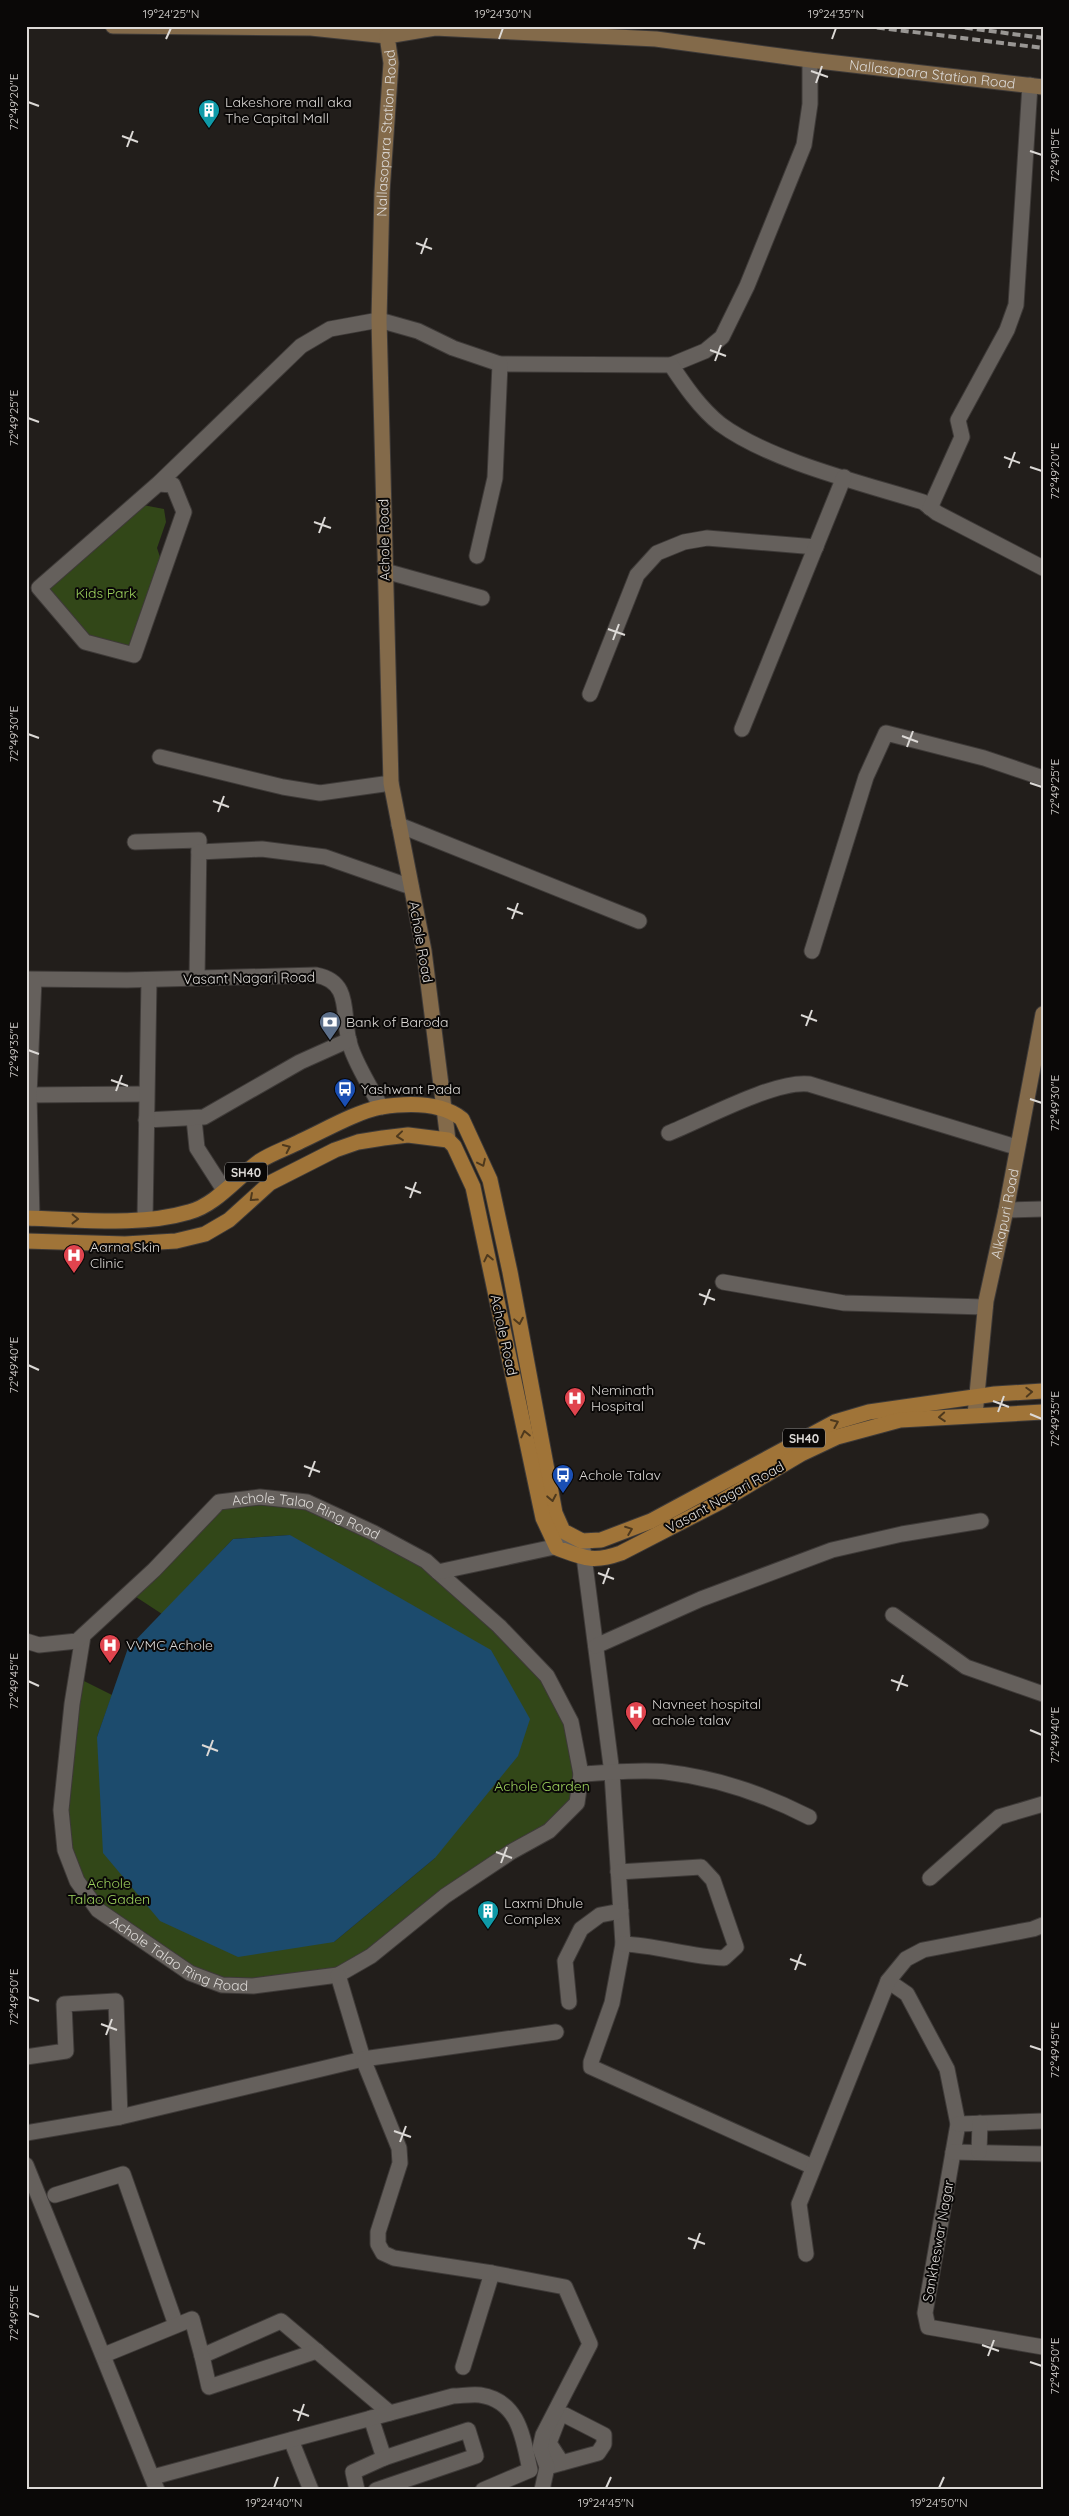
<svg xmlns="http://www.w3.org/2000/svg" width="1069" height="2516" viewBox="0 0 1069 2516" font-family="Quicksand,sans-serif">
<rect width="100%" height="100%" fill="#221e1b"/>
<g fill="#324718">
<polygon points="143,505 164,509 166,522 157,548 161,560 131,648 88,637 47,590"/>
<polygon points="219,1502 307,1502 426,1561 547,1676 574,1734 577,1803 338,1975 222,1985 98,1910 77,1881 61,1810 80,1679 112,1695 97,1737 334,1942 435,1858 290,1535 233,1539 162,1614 130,1593"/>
</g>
<polygon fill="#1c4b6d" points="290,1535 491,1650 530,1719 518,1756 435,1858 334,1942 238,1957 160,1921 103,1853 97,1737 128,1648 233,1539"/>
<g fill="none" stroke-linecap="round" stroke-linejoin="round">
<g stroke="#3e3a38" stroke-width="17">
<g id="street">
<polyline points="671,365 705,351 722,337 747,286 804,145 810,104 810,60"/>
<path d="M 158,484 L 173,485 L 184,512 L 134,655 L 85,642 L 39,588 L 158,484 L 301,346 L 330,329 L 379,320 L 418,331 L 453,348 L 500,364 L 671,365 C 685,386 700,408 720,424 C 770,461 862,483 923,502 L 937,513 L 1043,568"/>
<polyline points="930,508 962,437 958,420 1007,330 1016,305 1030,85"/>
<polyline points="477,556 495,478 500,364"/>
<polyline points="385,571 482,598"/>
<polyline points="590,694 637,575 657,553 684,542 707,538 816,547"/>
<polyline points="742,729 844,477"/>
<polyline points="160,757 283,787 320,793 391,783"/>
<polyline points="399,825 639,921"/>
<polyline points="135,842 199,840 197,978"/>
<polyline points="199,852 262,849 325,857 411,887"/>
<polyline points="812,951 866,777 886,733 984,758 1043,778"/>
<path d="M 26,979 L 127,980 L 316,975 C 355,982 340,1020 351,1048 C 358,1068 371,1088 381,1107"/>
<polyline points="26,1095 146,1094"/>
<polyline points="194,1119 197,1148 224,1190"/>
<polyline points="146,1120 204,1117 300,1062 349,1040"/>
<path d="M 669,1133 C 704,1119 775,1080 809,1084 L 1016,1147"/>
<polyline points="1006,1210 1043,1209"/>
<polyline points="32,1218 29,1095 34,980"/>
<polyline points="145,1219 149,980"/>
<polyline points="723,1282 844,1303 985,1307"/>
<polyline points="893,1615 966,1667 1043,1694"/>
<path id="s1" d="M 83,1636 L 72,1704 L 61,1810 L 65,1850 L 77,1881 L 98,1910 L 190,1973 L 222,1985 L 253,1986 L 338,1975 L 371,1956 L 445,1896 L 511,1852 L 549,1831 L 577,1803 L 581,1774 L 571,1722 L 547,1676 L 499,1626 L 438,1572"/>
<path id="s2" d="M 26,1641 L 39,1645 L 77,1641 L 154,1570 L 219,1502 L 260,1497 L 307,1502 L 374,1533 L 426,1561 L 438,1572 L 582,1541 L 612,1773 L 623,1944 L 612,2003 L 591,2062 L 591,2067 L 813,2167"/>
<polyline points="596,1646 701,1599 832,1550 902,1534 981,1521"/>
<path d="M 581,1774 C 609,1773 639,1769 666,1772 C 717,1778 764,1794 809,1817"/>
<path d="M 618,1872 L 701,1867 L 713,1880 L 736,1947 L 724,1958 C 689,1957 657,1945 623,1944"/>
<polyline points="930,1878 999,1817 1043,1804"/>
<polyline points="888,1981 907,1994 947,2069 958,2124 925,2313 928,2327 1043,2347"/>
<polyline points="569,2002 565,1961 581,1929 600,1915 621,1911"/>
<polyline points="26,2057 66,2051 64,2004 116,2001 120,2117"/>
<polyline points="958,2124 1043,2121"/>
<polyline points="26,2133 120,2117 363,2059 338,1975"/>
<polyline points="953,2152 1043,2154"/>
<polyline points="979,2152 980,2123"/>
<polyline points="26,2165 157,2490"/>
<polyline points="55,2195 123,2174 176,2325"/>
<polyline points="806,2254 799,2204 888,1981 906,1959 923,1950 1033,1929 1043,1925"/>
<polyline points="104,2355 192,2319 202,2356 281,2321 390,2413"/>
<polyline points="202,2356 209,2387 317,2351"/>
<polyline points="463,2367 492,2273"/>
<polyline points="371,2418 384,2458"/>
<polyline points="291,2440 311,2490"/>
<polyline points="547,2467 598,2453 604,2444 604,2435 565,2415 559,2417 549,2443 562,2463"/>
<path d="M 153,2477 L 453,2396 C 461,2396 471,2394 480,2395 C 520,2401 523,2439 530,2470 L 483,2490"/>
<polyline points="357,2490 353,2472 384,2458 468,2430 476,2456 376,2490"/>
<polyline points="542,2490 547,2467 540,2448 543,2435 590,2344 565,2287 492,2273 394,2258 383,2253 378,2244 378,2232 400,2163 399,2148 363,2059 556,2032"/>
</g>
</g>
<g stroke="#3e3a38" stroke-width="17">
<g id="secondary">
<polyline points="113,26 311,28 387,36"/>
<path id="s3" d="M 448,1140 L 424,951 L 391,783 L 379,320 L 382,192 L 391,63 L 387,36 L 435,28 L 656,39 L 810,60 L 1043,87"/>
<path id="s4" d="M 975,1415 L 986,1301 L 1006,1210 L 1043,1014"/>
</g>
</g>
<g stroke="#3e3a38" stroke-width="17">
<g id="primary">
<path d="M 26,1218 C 79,1219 138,1227 189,1212 C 216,1205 237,1177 260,1161 C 272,1153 288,1148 301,1141 C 325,1130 356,1112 381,1107 C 407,1103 441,1102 462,1119 L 490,1180 L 510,1272 L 555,1513 L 563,1531 L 582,1541 L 601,1540 L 651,1521 L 835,1422 L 869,1412 L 995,1394 L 1043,1391"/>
<path d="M 26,1241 L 125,1244 L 176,1241 L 205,1234 L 229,1220 L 270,1183 L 335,1150 L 358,1142 L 383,1138 L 408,1135 L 448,1140 L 454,1146 L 473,1187 L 543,1518 L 557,1548 C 584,1558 593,1563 621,1553 L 720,1502 L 801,1454 L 837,1437 L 900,1420 L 1043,1412"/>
</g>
</g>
<use href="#street" stroke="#65605c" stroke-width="15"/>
<use href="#secondary" stroke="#836a4a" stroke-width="15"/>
<use href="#primary" stroke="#a07438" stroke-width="15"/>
<g stroke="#999693" stroke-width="4" stroke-dasharray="8 4" stroke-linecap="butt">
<polyline points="865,26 1043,48"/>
<polyline points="953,26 1043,38"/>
</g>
</g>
<defs><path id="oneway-chevron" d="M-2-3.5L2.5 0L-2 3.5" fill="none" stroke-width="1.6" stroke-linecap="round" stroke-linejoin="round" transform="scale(1.25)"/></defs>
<g stroke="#4e391d">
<use href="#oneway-chevron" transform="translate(400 1136) rotate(174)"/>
<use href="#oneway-chevron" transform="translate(287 1148) rotate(-25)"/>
<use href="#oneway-chevron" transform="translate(482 1163) rotate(65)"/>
<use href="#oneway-chevron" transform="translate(253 1198) rotate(138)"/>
<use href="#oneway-chevron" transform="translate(75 1219) rotate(1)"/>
<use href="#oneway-chevron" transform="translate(488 1258) rotate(-102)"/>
<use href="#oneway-chevron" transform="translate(519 1321) rotate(79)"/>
<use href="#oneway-chevron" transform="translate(1029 1392) rotate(-3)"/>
<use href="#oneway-chevron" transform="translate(942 1417) rotate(176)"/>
<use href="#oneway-chevron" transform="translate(835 1423) rotate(-23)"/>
<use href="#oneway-chevron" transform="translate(525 1434) rotate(-102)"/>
<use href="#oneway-chevron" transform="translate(552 1498) rotate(79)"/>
<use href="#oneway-chevron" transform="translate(629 1530) rotate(-21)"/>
</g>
<path fill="none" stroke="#dcd9d6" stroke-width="2" d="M 166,39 L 171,28M 499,39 L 503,28M 832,39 L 836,28M 811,71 L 828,77M 816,83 L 822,66M 28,102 L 39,106M 122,136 L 138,142M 127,147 L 133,131M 1030,151 L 1042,155M 416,243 L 432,249M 421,254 L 427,238M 710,350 L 726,356M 715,361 L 721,345M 28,418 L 39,422M 1004,457 L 1020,463M 1030,467 L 1042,471M 1009,468 L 1015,452M 314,522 L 331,528M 319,533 L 325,517M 608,629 L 625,635M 613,640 L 619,624M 28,734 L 39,738M 902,736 L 918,742M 907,747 L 913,731M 1030,783 L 1042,787M 213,801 L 229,807M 218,812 L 224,796M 507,908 L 523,914M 512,919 L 518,903M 801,1015 L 817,1021M 806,1026 L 812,1010M 28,1050 L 39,1054M 111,1080 L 128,1086M 116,1091 L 122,1075M 1030,1099 L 1042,1103M 405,1187 L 421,1193M 410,1198 L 416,1182M 699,1294 L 715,1300M 704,1305 L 710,1289M 28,1365 L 39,1370M 993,1401 L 1009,1407M 998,1412 L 1004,1396M 1030,1414 L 1042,1419M 304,1466 L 320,1472M 309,1477 L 315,1461M 598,1573 L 614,1579M 603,1584 L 609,1568M 891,1680 L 908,1686M 28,1681 L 39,1686M 897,1691 L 903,1675M 1030,1730 L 1042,1735M 202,1745 L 218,1751M 207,1756 L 213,1740M 496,1852 L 512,1858M 501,1863 L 507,1847M 790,1959 L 806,1965M 795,1970 L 801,1954M 28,1997 L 39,2001M 101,2024 L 117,2030M 106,2035 L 112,2019M 1030,2046 L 1042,2050M 394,2131 L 411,2137M 400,2142 L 406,2126M 688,2238 L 705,2244M 694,2249 L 700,2233M 28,2313 L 39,2317M 982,2345 L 999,2351M 988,2356 L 994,2340M 1030,2362 L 1042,2366M 293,2410 L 309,2416M 298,2421 L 304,2404M 274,2488 L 278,2477M 606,2488 L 611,2477M 939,2488 L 944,2477"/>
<defs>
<g id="building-pin" transform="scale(1.125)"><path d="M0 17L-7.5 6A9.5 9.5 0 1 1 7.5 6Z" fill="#0f9aa8" stroke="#0a0807"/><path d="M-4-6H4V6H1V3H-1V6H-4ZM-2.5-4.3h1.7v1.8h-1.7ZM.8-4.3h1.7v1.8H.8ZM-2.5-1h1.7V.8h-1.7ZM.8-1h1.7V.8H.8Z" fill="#fff"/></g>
<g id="bank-pin" transform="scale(1.125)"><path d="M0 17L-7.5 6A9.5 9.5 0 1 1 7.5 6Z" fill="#5c6f8a" stroke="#0a0807"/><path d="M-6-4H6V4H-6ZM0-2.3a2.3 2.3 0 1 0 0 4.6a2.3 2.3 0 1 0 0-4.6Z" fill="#fff"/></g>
<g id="bus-pin" transform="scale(1.125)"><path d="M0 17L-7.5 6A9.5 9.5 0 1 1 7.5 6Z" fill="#1a4fb4" stroke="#0a0807"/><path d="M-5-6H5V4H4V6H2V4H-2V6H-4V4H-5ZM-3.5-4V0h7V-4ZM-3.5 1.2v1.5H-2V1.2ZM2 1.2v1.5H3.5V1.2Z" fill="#fff"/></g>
<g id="hospital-pin" transform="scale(1.125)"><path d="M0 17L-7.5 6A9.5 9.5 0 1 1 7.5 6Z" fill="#e0444e" stroke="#0a0807"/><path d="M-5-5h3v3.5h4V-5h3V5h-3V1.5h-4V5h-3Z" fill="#fff"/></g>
</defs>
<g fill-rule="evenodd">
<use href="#building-pin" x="209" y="110"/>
<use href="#bank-pin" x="330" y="1022"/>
<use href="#bus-pin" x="345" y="1089"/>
<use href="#hospital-pin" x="74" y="1255"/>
<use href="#hospital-pin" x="575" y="1398"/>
<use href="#bus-pin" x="563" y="1475"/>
<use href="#hospital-pin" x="110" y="1645"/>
<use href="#hospital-pin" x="636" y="1712"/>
<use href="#building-pin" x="488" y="1911"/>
</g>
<g text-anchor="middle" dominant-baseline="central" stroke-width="4" stroke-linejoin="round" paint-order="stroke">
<g fill="#0a0807" stroke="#9d9a98" stroke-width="1">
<rect x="225" y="1162.5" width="42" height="19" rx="4"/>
<rect x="783" y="1428.5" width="42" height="19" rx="4"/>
</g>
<g font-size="12" font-weight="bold" fill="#dcd9d6">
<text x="246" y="1172">SH40</text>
<text x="804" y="1438">SH40</text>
</g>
<g font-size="14" fill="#dcd9d6" stroke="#0a0807">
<text stroke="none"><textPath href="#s3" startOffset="1658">Nallasopara Station Road</textPath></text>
<text stroke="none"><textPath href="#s3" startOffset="1012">Nallasopara Station Road</textPath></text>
<text transform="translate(384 540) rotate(-91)">Achole Road</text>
<text transform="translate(421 942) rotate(80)">Achole Road</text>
<text transform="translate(249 978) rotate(-1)">Vasant Nagari Road</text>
<text stroke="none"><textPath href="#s4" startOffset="204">Alkapuri Road</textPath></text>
<text transform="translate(504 1335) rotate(78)">Achole Road</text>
<text transform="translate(725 1497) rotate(-29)">Vasant Nagari Road</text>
<text stroke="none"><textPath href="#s2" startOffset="341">Achole Talao Ring Road</textPath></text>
<text stroke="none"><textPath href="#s1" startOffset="379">Achole Talao Ring Road</textPath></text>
<text transform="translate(938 2241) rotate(-80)">Sankheswar Nagar</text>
</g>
<g font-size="14" fill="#dcd9d6" stroke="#0a0807" text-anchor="start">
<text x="225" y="102">Lakeshore mall aka<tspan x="225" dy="16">The Capital Mall</tspan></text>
<text x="346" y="1022">Bank of Baroda</text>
<text x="361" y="1089">Yashwant Pada</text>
<text x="90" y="1247">Aarna Skin<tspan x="90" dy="16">Clinic</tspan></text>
<text x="591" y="1390">Neminath<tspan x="591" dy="16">Hospital</tspan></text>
<text x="579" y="1475">Achole Talav</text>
<text x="126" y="1645">VVMC Achole</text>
<text x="652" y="1704">Navneet hospital<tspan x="652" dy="16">achole talav</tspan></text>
<text x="504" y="1903">Laxmi Dhule<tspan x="504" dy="16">Complex</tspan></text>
</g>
<g font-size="14" fill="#9dd25d" stroke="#0a0807">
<text x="106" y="593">Kids Park</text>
<text x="542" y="1786">Achole Garden</text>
<text x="109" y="1883">Achole<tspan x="109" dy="16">Talao Gaden</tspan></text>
</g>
</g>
<rect width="1069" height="2516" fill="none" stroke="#0a0807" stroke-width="55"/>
<rect x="28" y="28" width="1014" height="2460" fill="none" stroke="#dcd9d6" stroke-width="2"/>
<g font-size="12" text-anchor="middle" fill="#dcd9d6">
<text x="171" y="18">19°24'25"N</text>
<text x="503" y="18">19°24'30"N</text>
<text x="836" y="18">19°24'35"N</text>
<text transform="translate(14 102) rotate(-90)" y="4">72°49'20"E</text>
<text transform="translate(1055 155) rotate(-90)" y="4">72°49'15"E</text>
<text transform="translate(14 418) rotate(-90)" y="4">72°49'25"E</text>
<text transform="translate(1055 471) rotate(-90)" y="4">72°49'20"E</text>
<text transform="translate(14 734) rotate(-90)" y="4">72°49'30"E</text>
<text transform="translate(1055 787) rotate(-90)" y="4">72°49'25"E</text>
<text transform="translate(14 1050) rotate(-90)" y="4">72°49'35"E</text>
<text transform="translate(1055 1103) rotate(-90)" y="4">72°49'30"E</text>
<text transform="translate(14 1365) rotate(-90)" y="4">72°49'40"E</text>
<text transform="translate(1055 1419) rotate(-90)" y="4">72°49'35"E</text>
<text transform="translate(14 1681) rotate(-90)" y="4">72°49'45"E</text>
<text transform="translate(1055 1735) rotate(-90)" y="4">72°49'40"E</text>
<text transform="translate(14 1997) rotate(-90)" y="4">72°49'50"E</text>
<text transform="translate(1055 2050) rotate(-90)" y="4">72°49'45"E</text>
<text transform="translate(14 2313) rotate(-90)" y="4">72°49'55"E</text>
<text transform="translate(1055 2366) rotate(-90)" y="4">72°49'50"E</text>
<text x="274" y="2507">19°24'40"N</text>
<text x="606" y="2507">19°24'45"N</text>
<text x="939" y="2507">19°24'50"N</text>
</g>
</svg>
